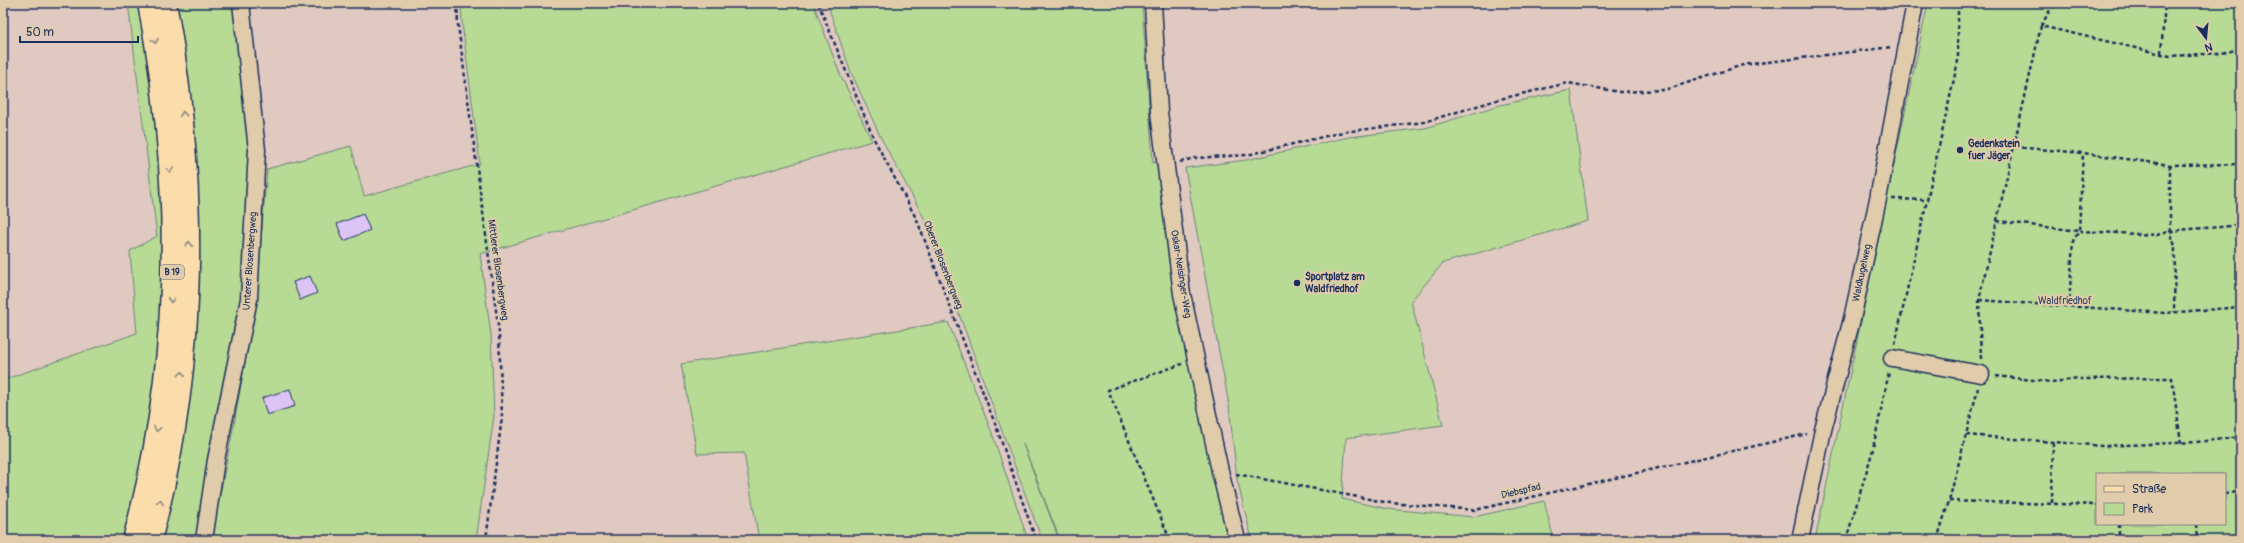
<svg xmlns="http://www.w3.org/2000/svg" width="2244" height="543" viewBox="0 0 2244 543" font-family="Pangolin,sans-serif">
<rect width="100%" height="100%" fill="#dfc9c0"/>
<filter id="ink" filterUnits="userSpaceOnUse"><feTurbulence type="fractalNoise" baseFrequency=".025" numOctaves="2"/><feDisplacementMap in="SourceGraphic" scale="8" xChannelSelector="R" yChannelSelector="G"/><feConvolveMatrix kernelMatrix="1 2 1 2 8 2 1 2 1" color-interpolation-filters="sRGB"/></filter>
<g filter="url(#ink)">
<g fill="#b7da94" stroke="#698479" fill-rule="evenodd">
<polygon points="128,3 236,3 253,159 247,306 201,540 3,540 3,380 137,333 130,251 157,236"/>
<polygon points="461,3 813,3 840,74 872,141 480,254 491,335 494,416 476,540 211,540 235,419 256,298 267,169 351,146 364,196 480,164 462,23"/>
<polygon points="827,3 1142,3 1153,163 1161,161 1233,540 1060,540 1023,444 1059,540 1042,540 923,216 880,136 850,70"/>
<path d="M 1928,3 L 2241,3 L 2241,540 L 1815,540 ZM 2097,474 L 2225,474 L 2225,524 L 2097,524 Z"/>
<polygon points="1571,90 1588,221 1443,263 1411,301 1443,425 1346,438 1342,499 1388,509 1474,517 1544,501 1554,540 1252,540 1237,479 1229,405 1185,168 1246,160 1349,137 1425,128 1500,105"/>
<polygon points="948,322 992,433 1028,540 759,540 744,453 697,454 681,364"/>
</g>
<g fill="#dcc5f5" stroke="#1b2f5e">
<polygon points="363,214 370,230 344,241 337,224"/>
<polygon points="310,276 317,293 300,300 293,282"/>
<polygon points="290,389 295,406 267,415 262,398"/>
</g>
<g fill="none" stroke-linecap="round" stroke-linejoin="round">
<g stroke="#1b2f5e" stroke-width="19">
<g id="minor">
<polyline points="1153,3 1159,112 1182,294 1220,471 1237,540"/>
<polyline points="1892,358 1981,374"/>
<polyline points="204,540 216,460 249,299 257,150 241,3"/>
<polyline points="1800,540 1823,430 1852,319 1878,199 1915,3"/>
</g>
</g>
<g stroke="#1b2f5e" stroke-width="23">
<g id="major">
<path d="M 133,540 C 181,364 182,181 148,3"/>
<path d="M 151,540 C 199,365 199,180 166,3"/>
</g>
</g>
<g stroke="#1b2f5e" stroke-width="2.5" stroke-dasharray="4 3" stroke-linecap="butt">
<polyline points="457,3 458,25 499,333 502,417 486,540"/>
<polyline points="818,3 874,139 917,220 997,429 1036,540"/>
<polyline points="2041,26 2054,3"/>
<polyline points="2161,53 2165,3"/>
<polyline points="2015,147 2083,153 2170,165 2241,164"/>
<polyline points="1180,162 1194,158 1247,155 1343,132 1424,122 1500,99 1568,83 1620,92 1665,90 1743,65 1892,47"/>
<polyline points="2170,165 2170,231 2175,246 2174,312"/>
<polyline points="1892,199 1926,200"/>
<polyline points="1997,221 2079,231 2083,153"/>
<polyline points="1979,300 2165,313 2241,307"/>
<path d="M 2069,306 L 2073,241 L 2079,231 L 2157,235 C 2184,226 2214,230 2241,224"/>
<polyline points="1895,344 1958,61 1958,3"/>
<polyline points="1981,359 1979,300 2041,26 2170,56 2222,53 2241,49"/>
<polyline points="1996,376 2052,382 2079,379 2172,378 2181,443"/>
<polyline points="1966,435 2103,446 2197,442 2241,437"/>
<polyline points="1236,474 1390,503 1475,510 1807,434"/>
<polyline points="2225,494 2241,491"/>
<polyline points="1949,501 2097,505"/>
<polyline points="2052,503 2053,442"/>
<polyline points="2119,524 2119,540"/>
<polyline points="2197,524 2198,540"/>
<polyline points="1170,540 1108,390 1182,364"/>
<polyline points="1846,540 1872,453 1889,372"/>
<polyline points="1937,540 1949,501 1978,388"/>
</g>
<use href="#minor" stroke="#e0cbaa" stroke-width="16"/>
<use href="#major" stroke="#faddab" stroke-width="20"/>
</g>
<defs><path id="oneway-chevron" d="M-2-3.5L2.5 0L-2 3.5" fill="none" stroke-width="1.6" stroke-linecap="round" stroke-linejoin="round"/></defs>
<g stroke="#8a8684">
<use href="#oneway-chevron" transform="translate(155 41) rotate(79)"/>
<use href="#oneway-chevron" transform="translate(183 114) rotate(-96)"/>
<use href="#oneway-chevron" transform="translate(170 170) rotate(87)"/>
<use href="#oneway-chevron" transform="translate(189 244) rotate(-90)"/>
<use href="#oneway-chevron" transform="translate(171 300) rotate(94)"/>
<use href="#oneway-chevron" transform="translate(182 374) rotate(-83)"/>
<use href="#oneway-chevron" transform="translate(157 429) rotate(99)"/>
<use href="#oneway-chevron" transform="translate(160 502) rotate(-77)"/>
</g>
</g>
<g fill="#1b2f5e" stroke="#e0cbaa" stroke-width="1.5">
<circle cx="1960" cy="150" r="4"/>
<circle cx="1297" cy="283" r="4"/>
</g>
<g text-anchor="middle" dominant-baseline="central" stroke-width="4" stroke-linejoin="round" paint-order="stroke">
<rect fill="#e0cbaa" stroke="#565e75" stroke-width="1" x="160" y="265" width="24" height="14" rx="3"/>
<g font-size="9" font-weight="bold" fill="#1b2f5e">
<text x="172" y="272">B 19</text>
</g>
<g font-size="10" font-weight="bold" fill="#1b2f5e" stroke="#e0cbaa" text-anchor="start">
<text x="1968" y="144">Gedenkstein<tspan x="1968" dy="12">fuer Jäger</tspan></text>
<text x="1305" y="277">Sportplatz am<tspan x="1305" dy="12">Waldfriedhof</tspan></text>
</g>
<g font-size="10" fill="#1b2f5e" stroke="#e0cbaa">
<text transform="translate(250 261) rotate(-86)">Unterer Blosenbergweg</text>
<text transform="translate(943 265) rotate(69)">Oberer Blosenbergweg</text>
<text transform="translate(498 270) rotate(82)">Mittlerer Blosenbergweg</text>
<text transform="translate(1862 273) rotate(-78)">Waldkugelweg</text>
<text transform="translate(1181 274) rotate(81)">Oskar-Neisinger-Weg</text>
<text transform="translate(1521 491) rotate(-13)">Diebspfad</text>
</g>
<g font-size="10" fill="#2b4063" stroke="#e0cbaa">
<text x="2065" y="301">Waldfriedhof</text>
</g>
</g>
<rect width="2244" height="543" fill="none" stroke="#e0cbaa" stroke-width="16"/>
<rect x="8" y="8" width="2228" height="527" fill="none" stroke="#1b2f5e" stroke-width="1.5" filter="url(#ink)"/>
<rect x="2096" y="473" width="130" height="52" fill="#e0cbaa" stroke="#918d8c"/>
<rect x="2104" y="486" width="20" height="6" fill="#faddab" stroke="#918d8c"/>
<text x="2132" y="493" font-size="12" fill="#1b2f5e">Straße</text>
<rect x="2104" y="503" width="20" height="12" fill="#b7da94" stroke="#918d8c"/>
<text x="2132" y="513" font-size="12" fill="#1b2f5e">Park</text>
<g transform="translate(2206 38) rotate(164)" stroke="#e0cbaa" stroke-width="3" paint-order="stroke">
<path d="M0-3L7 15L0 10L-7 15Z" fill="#1b2f5e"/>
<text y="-6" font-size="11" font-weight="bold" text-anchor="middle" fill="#1b2f5e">N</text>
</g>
<path d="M20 36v6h118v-6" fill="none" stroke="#1b2f5e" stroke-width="2"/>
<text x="26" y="36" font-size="12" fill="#1b2f5e" stroke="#e0cbaa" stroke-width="3" paint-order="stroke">50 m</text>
</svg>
